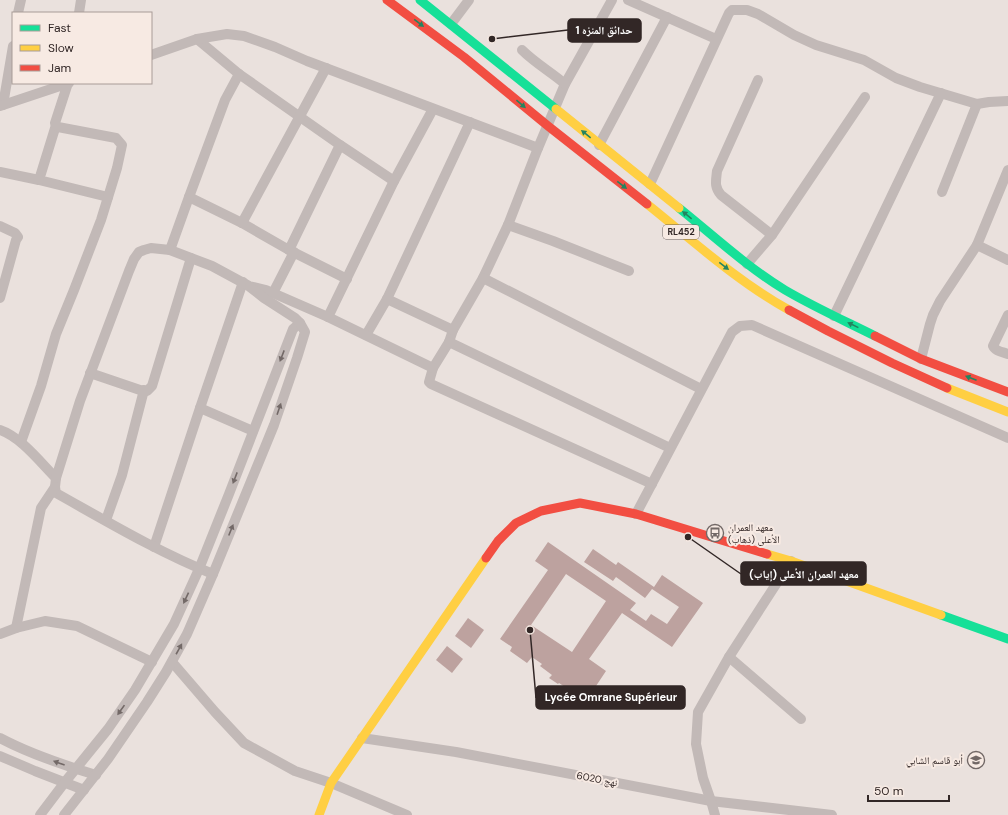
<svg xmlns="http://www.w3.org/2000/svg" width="1008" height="815" viewBox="0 0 1008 815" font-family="'DM Sans','Noto Naskh Arabic',sans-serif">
<rect width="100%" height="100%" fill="#eae1dd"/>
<g fill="#bda29f" fill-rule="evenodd">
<path d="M 548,542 L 636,603 L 630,610 L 646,621 L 651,614 L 667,624 L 679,607 L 652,589 L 645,598 L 616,577 L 613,581 L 584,562 L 593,549 L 616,565 L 618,562 L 654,587 L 662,575 L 703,603 L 672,647 L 622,613 L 589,659 L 606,671 L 586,701 L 559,683 L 558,684 L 549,678 L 552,675 L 540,666 L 542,664 L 532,657 L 527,663 L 510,651 L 512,647 L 500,639 L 548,570 L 535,561 ZM 566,574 L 606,601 L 572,652 L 531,625 Z"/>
<polygon points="468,618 484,630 471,648 455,636"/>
<polygon points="447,646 463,659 452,673 436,660"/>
</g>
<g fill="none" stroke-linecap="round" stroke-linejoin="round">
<g stroke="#c2b9b7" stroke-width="10">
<polyline points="612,0 565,84 538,148 508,225 483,278 453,330 449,342 433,368 429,382 431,384 652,484"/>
<polyline points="628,0 716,39"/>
<polyline points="18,13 21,0"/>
<polyline points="79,13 81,0"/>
<polyline points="451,24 469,0"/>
<polyline points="197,39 239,74 340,145 394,181"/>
<path d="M 522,50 C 535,63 551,72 565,84"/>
<polyline points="151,55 197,39 227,34 244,36 275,47 307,61 538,148"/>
<path d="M 758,80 L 717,171 C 716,181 714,187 721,195 L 772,235"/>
<polyline points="3,105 13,46"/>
<polyline points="0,106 69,83"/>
<polyline points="56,125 39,180 108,197"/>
<polyline points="599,145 667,17"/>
<polyline points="0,172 39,180"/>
<polyline points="650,184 729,13 732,10 747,10 758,14 794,35 816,45 864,60 896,78 920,87 977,104 989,102 1008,101"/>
<polyline points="942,192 977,104"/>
<polyline points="189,197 242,223 289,250 347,279"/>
<polyline points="242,223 326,68"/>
<polyline points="508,225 553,241 629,271"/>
<polyline points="0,226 15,233 18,237 16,240 0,298"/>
<polyline points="977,245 1008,260"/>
<polyline points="170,250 189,197 225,100 239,74"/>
<polyline points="289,250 340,145"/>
<polyline points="747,264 772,235 865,97"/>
<polyline points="483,278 701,389"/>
<polyline points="273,293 294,252"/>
<polyline points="387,299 453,330"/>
<path d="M 1008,315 L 993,346 C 995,351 1003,352 1008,354"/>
<polyline points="834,316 941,93"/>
<polyline points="328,317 394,181 433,109"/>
<polyline points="366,335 387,299 470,122"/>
<polyline points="449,342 670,448"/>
<polyline points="921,359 930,324 933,315 940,301 977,245 1008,170"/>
<polyline points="90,373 140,390 147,391 152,386 191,258"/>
<polyline points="200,408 253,431"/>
<path d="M 0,430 C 21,437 40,462 56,478"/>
<polyline points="21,442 41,386 56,334 74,290 101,220 117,168 122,145 116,138 58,127 56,125 55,123 68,83"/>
<polyline points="636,514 732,332 740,326 752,325 1008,438"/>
<polyline points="106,520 122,475 144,390"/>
<polyline points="154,547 200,408 243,282"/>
<path d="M 213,574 C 158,552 108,522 56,493 L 55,487 L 56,478 L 80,401 L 129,271 L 134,259 L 139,252 L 144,250 L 151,248 L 170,250 L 212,266 L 249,286 L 266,290 L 328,317 L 433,368"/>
<polyline points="16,628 41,508 55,487"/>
<polyline points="0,634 16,628 45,621 77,626 152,662"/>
<polyline points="729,657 801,719"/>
<polyline points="172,662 215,712 244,743 295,771 331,783 407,815"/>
<path d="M 0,738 C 30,754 63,765 96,775"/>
<polyline points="362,738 456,752 711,801 832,815"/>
<polyline points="0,756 35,771 84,790"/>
<polyline points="40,815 65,782 108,729 135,690 174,624 199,569 229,494 293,329 300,323"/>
<polyline points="64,815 108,759 147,702 166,672 187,634 213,574 274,425 297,358 305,332 300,323 295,318 264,298 250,287"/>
<polyline points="715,815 711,801 703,778 696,744 698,712 729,657 791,561"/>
</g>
<g stroke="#16e098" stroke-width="9">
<polyline points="420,0 556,109"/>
<path d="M 679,208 C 714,236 747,267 785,290 C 814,307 845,321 875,336"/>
<polyline points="941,615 1008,639"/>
</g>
<g stroke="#ffcf43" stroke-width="9">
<polyline points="556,109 679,208"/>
<path d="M 647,204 C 692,240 738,282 789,310"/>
<polyline points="947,388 1008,412"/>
<polyline points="767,554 791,561 941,615"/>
<polyline points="319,815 331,783 486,558"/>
</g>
<g stroke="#f24e42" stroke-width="9">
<polyline points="387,0 464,57 548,126 647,204"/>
<polyline points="789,310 828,331 892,363 947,388"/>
<polyline points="875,336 921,359 1008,392"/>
<polyline points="486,558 498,541 516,523 541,511 580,503 636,514 767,554"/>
</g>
</g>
<defs><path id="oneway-solid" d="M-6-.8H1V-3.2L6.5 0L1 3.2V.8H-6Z"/></defs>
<g fill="#24845f">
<use href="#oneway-solid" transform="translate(419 23) rotate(37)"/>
<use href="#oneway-solid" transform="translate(521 104) rotate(40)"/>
<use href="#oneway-solid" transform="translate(586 134) rotate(-141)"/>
<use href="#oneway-solid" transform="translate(622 185) rotate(38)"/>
<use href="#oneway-solid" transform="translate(687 215) rotate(-141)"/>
<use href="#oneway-solid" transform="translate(724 266) rotate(38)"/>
<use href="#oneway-solid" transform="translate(853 325) rotate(-154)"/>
<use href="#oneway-solid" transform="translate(971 378) rotate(-159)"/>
</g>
<g fill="#736967">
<use href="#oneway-solid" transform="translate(282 356) rotate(111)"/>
<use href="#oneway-solid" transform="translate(279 409) rotate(-71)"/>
<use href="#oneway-solid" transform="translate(235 478) rotate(111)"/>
<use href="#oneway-solid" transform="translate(231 530) rotate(-68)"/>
<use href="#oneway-solid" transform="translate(186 598) rotate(115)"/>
<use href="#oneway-solid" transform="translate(179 649) rotate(-61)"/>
<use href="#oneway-solid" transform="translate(121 710) rotate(125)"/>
<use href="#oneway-solid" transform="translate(59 763) rotate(-160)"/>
</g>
<defs>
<g id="bus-ring" transform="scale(0.9)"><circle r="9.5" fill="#f7eae3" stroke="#726866" stroke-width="1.5"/><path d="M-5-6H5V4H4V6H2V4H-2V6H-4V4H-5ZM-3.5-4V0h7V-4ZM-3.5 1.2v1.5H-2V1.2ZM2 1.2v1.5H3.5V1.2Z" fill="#726866"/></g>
<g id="school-ring" transform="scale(0.9)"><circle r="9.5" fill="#f7eae3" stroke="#726866" stroke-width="1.5"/><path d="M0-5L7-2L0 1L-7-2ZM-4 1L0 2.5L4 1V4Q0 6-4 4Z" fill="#726866"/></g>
</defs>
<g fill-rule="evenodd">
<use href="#bus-ring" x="715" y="533"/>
<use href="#school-ring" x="976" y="760"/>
</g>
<g text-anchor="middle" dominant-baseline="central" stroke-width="4" stroke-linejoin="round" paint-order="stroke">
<rect fill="#f7eae3" stroke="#6d625f" stroke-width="1" x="663" y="225" width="36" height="14" rx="3"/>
<g font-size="9" font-weight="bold" fill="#322726">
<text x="681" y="232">RL452</text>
</g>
<g font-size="10" fill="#322726" stroke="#f7eae3" text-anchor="start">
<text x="728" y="527">معهد العمران<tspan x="728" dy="12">الأعلى (ذهاب)</tspan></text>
<text x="963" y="760" text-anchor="end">أبو قاسم الشابي</text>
</g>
<g font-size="10" fill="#322726" stroke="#f7eae3">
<text transform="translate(597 779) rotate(11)">نهج 6020</text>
</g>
</g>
<path fill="none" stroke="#322726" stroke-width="1.5" d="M492 39L568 30M688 537L741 574M530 630L536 698"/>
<g fill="#322726" stroke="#f7eae3" stroke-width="1.5">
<circle cx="492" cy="39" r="4"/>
<circle cx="688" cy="537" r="4"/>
<circle cx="530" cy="630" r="4"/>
</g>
<g fill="#322726" stroke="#322726" stroke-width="1.5">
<rect x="568" y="19" width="73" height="23" rx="4"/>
<rect x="741" y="562" width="125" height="23" rx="4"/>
<rect x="536" y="686" width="149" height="23" rx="4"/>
</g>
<g font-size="11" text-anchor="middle" font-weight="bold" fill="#fff">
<text x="604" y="34">حدائق المنزه 1</text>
<text x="804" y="578">معهد العمران الأعلى (إياب)</text>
<text x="611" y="701">Lycée Omrane Supérieur</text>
</g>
<rect x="12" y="12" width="140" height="72" fill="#f7eae3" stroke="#a89c97"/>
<rect x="20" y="25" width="20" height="6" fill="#16e098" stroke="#a89c97"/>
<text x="48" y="32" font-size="12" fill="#322726">Fast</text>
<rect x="20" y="45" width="20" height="6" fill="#ffcf43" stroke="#a89c97"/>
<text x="48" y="52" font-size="12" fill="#322726">Slow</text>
<rect x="20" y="65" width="20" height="6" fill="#f24e42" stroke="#a89c97"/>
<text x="48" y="72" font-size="12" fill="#322726">Jam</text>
<path d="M868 795v6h81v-6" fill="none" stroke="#322726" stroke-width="2"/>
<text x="874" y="795" font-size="12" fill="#322726" stroke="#f7eae3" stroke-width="3" paint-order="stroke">50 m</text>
</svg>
